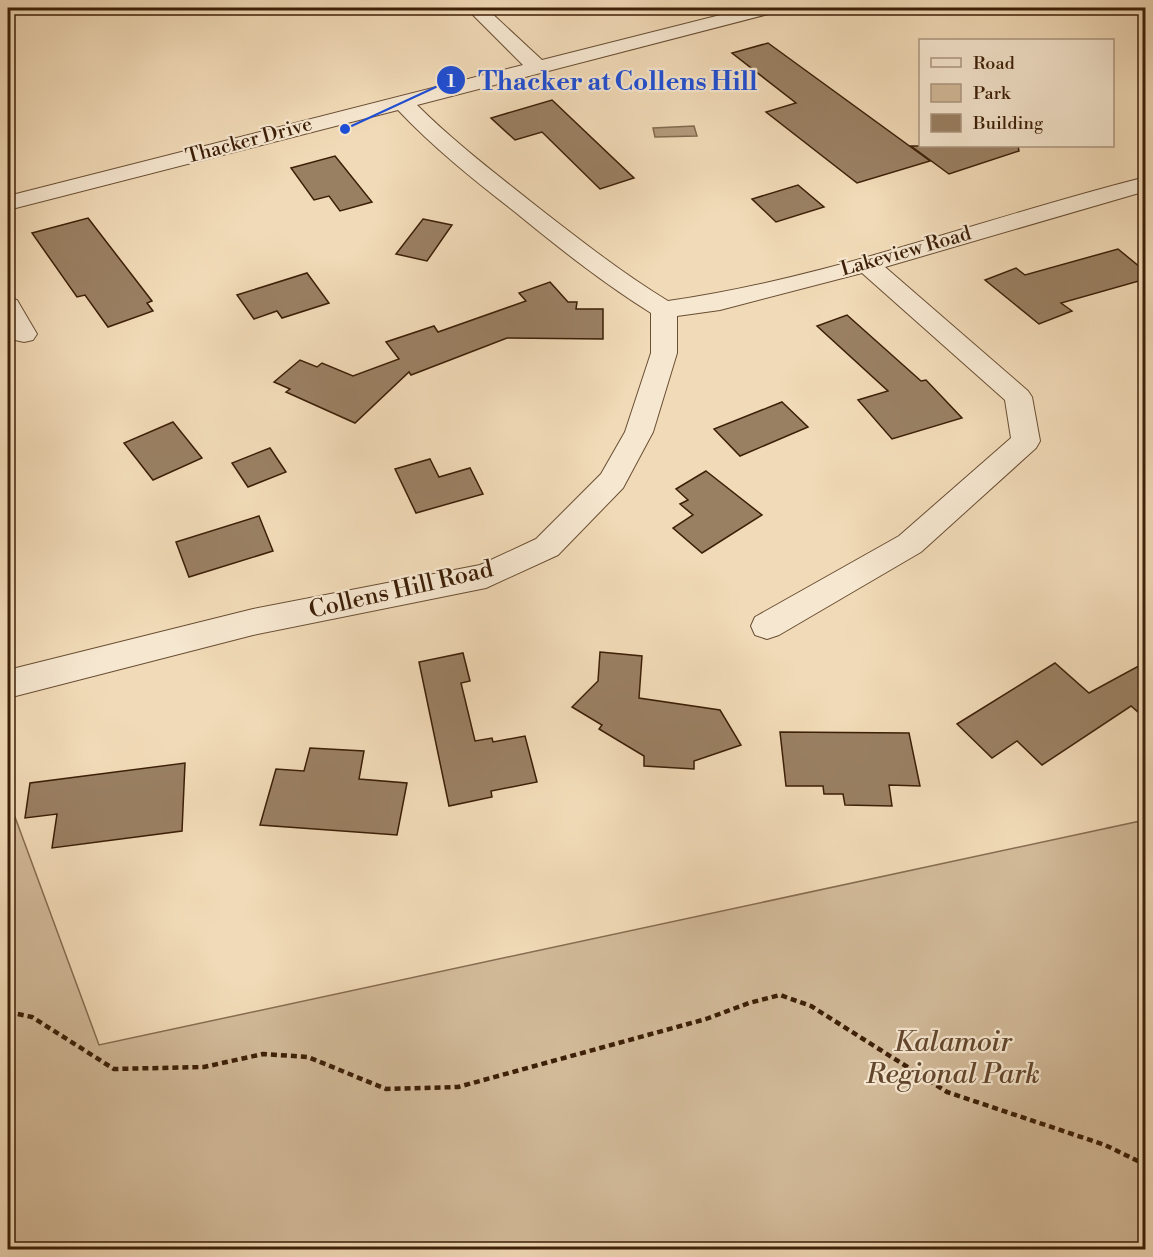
<svg xmlns="http://www.w3.org/2000/svg" width="1153" height="1257" viewBox="0 0 1153 1257" font-family="'Libre Bodoni',serif">
<rect width="100%" height="100%" fill="#f1dab7"/>
<filter id="stains"><feTurbulence type="fractalNoise" baseFrequency=".00333" numOctaves="4"/><feColorMatrix values="0 0 0 0 .2 0 0 0 0 .09 0 0 0 0 .02 0 0 0 .5 -.17"/></filter>
<radialGradient id="worn" r=".72"><stop offset=".6" stop-color="#630" stop-opacity="0"/><stop offset="1" stop-color="#630" stop-opacity=".3"/></radialGradient>
<polygon fill="#d2ba99" stroke="#876c50" stroke-width="1.5" points="8,798 99,1045 1145,820 1145,1249 8,1249"/>
<polygon fill="#b39a7b" stroke="#83694d" stroke-width="1.5" points="694,126 697,136 655,137 653,128"/>
<g fill="#9a8063" stroke="#3c1f07" stroke-width="1.5">
<polygon points="768,43 930,161 857,183 766,112 796,103 732,53"/>
<polygon points="552,100 634,178 600,189 542,132 515,140 491,118"/>
<polygon points="911,146 1018,146 1019,151 949,174"/>
<polygon points="335,156 372,202 340,211 329,196 314,200 291,168"/>
<polygon points="798,185 824,207 776,222 752,199"/>
<polygon points="88,218 152,301 147,303 153,311 108,327 85,295 77,297 32,233"/>
<polygon points="423,219 452,225 427,261 396,254"/>
<polygon points="1118,249 1146,272 1146,279 1061,303 1072,311 1039,324 985,280 1016,268 1025,275"/>
<polygon points="307,273 329,303 282,318 277,311 254,319 237,295"/>
<polygon points="550,282 568,302 577,302 576,309 603,309 603,339 507,338 411,375 409,372 355,423 286,392 290,389 274,382 300,360 317,367 322,363 353,376 399,359 386,342 434,326 438,332 526,301 519,293"/>
<polygon points="847,315 921,381 926,380 962,418 892,439 858,400 888,391 817,326"/>
<polygon points="782,402 808,427 740,456 714,429"/>
<polygon points="173,422 202,458 153,480 124,443"/>
<polygon points="270,448 286,472 248,487 232,463"/>
<polygon points="430,459 439,477 470,468 483,494 416,513 395,469"/>
<polygon points="706,471 762,515 702,553 673,528 693,515 680,504 688,500 676,489"/>
<polygon points="259,516 273,551 189,577 176,542"/>
<polygon points="600,652 642,656 639,698 720,710 741,745 694,761 694,769 644,766 644,756 599,729 602,725 572,707 598,681"/>
<polygon points="463,653 470,681 461,683 475,741 492,738 493,742 525,736 537,782 491,791 492,797 449,806 419,662"/>
<polygon points="1146,662 1146,719 1131,706 1042,765 1017,741 992,758 957,724 1055,663 1089,693"/>
<polygon points="780,732 909,733 920,786 889,785 892,806 845,805 843,794 824,794 823,786 786,786"/>
<polygon points="310,748 364,751 359,779 407,783 397,835 260,825 276,769 304,771"/>
<polygon points="185,763 182,831 52,848 57,814 25,818 30,783"/>
</g>
<g fill="none" stroke-linecap="round" stroke-linejoin="round">
<g stroke="#694e33" stroke-width="2">
<g id="minor">
<path d="M 466,8 L 486,8 L 542,60 L 748,8 L 779,8 L 776,12 L 417,105 C 452,140 491,170 530,201 C 575,236 619,271 668,301 C 831,278 986,217 1146,177 L 1146,191 L 885,267 L 1028,391 L 1032,397 L 1040,441 L 1036,448 L 921,552 L 779,635 L 767,639 L 755,635 L 751,626 L 755,617 L 899,536 L 1011,438 L 1005,400 L 862,273 L 720,310 L 677,316 L 677,353 L 653,432 L 623,488 L 558,555 L 486,588 L 253,635 L 8,698 L 8,670 L 253,609 L 480,565 L 536,539 L 601,474 L 625,432 L 651,353 L 651,313 C 603,283 559,248 515,212 C 474,180 434,148 398,110 L 8,210 L 8,196 L 523,65 Z"/>
<path d="M 8,298 L 17,300 L 37,334 L 33,340 L 24,342 L 15,340 C 6,327 7,313 8,298 Z"/>
</g>
</g>
<polyline stroke="#3c1f07" stroke-width="4.5" stroke-dasharray="6 4" stroke-linecap="butt" points="8,1012 32,1017 114,1069 204,1067 263,1054 308,1057 386,1089 458,1087 706,1019 749,1003 780,995 811,1006 947,1092 1105,1145 1146,1165"/>
<use href="#minor" fill="#f6e7d0" fill-rule="evenodd"/>
</g>
<g text-anchor="middle" dominant-baseline="central" stroke-width="4.5" stroke-linejoin="round" paint-order="stroke">
<g font-size="20" fill="#3c1f07" stroke="#f6e7d0">
<text transform="translate(249 141) rotate(-15)">Thacker Drive</text>
<text transform="translate(906 252) rotate(-16)">Lakeview Road</text>
</g>
<g font-size="24" fill="#3c1f07" stroke="#f6e7d0">
<text transform="translate(401 590) rotate(-13)">Collens Hill Road</text>
</g>
<g font-size="28" font-style="italic" fill="#62462c" stroke="#f6e7d0">
<text x="953" y="1042">Kalamoir<tspan x="953" dy="32">Regional Park</tspan></text>
</g>
</g>
<path fill="none" stroke="#1d4ed8" stroke-width="2" d="M345 129L451 80"/>
<g fill="#1d4ed8" stroke="#f6e7d0" stroke-width="2">
<circle cx="345" cy="129" r="6"/>
<circle cx="451" cy="80" r="15"/>
</g>
<g font-size="18" text-anchor="middle" font-weight="bold" fill="#fff">
<text x="451" y="87">1</text>
</g>
<g font-size="26" text-anchor="middle" font-weight="bold" fill="#1d4ed8" stroke="#f6e7d0" stroke-width="4.5" stroke-linejoin="round" paint-order="stroke">
<text x="618" y="90">Thacker at Collens Hill</text>
</g>
<rect width="1153" height="1257" fill="none" stroke="#f1dab7" stroke-width="30"/>
<rect x="9" y="9" width="1135" height="1239" fill="none" stroke="#3c1f07" stroke-width="3"/>
<rect x="15" y="15" width="1123" height="1227" fill="none" stroke="#3c1f07" stroke-width="1.5"/>
<rect x="919" y="39" width="195" height="108" fill="#f6e7d0" stroke="#ac9780" stroke-width="1.5"/>
<rect x="931" y="58" width="30" height="9" fill="#f6e7d0" stroke="#ac9780" stroke-width="1.5"/>
<text x="973" y="69" font-size="18" fill="#3c1f07">Road</text>
<rect x="931" y="84" width="30" height="18" fill="#d2ba99" stroke="#ac9780" stroke-width="1.5"/>
<text x="973" y="99" font-size="18" fill="#3c1f07">Park</text>
<rect x="931" y="114" width="30" height="18" fill="#9a8063" stroke="#ac9780" stroke-width="1.5"/>
<text x="973" y="129" font-size="18" fill="#3c1f07">Building</text>
<rect width="100%" height="100%" filter="url(#stains)"/>
<rect width="100%" height="100%" fill="url(#worn)"/>
</svg>
